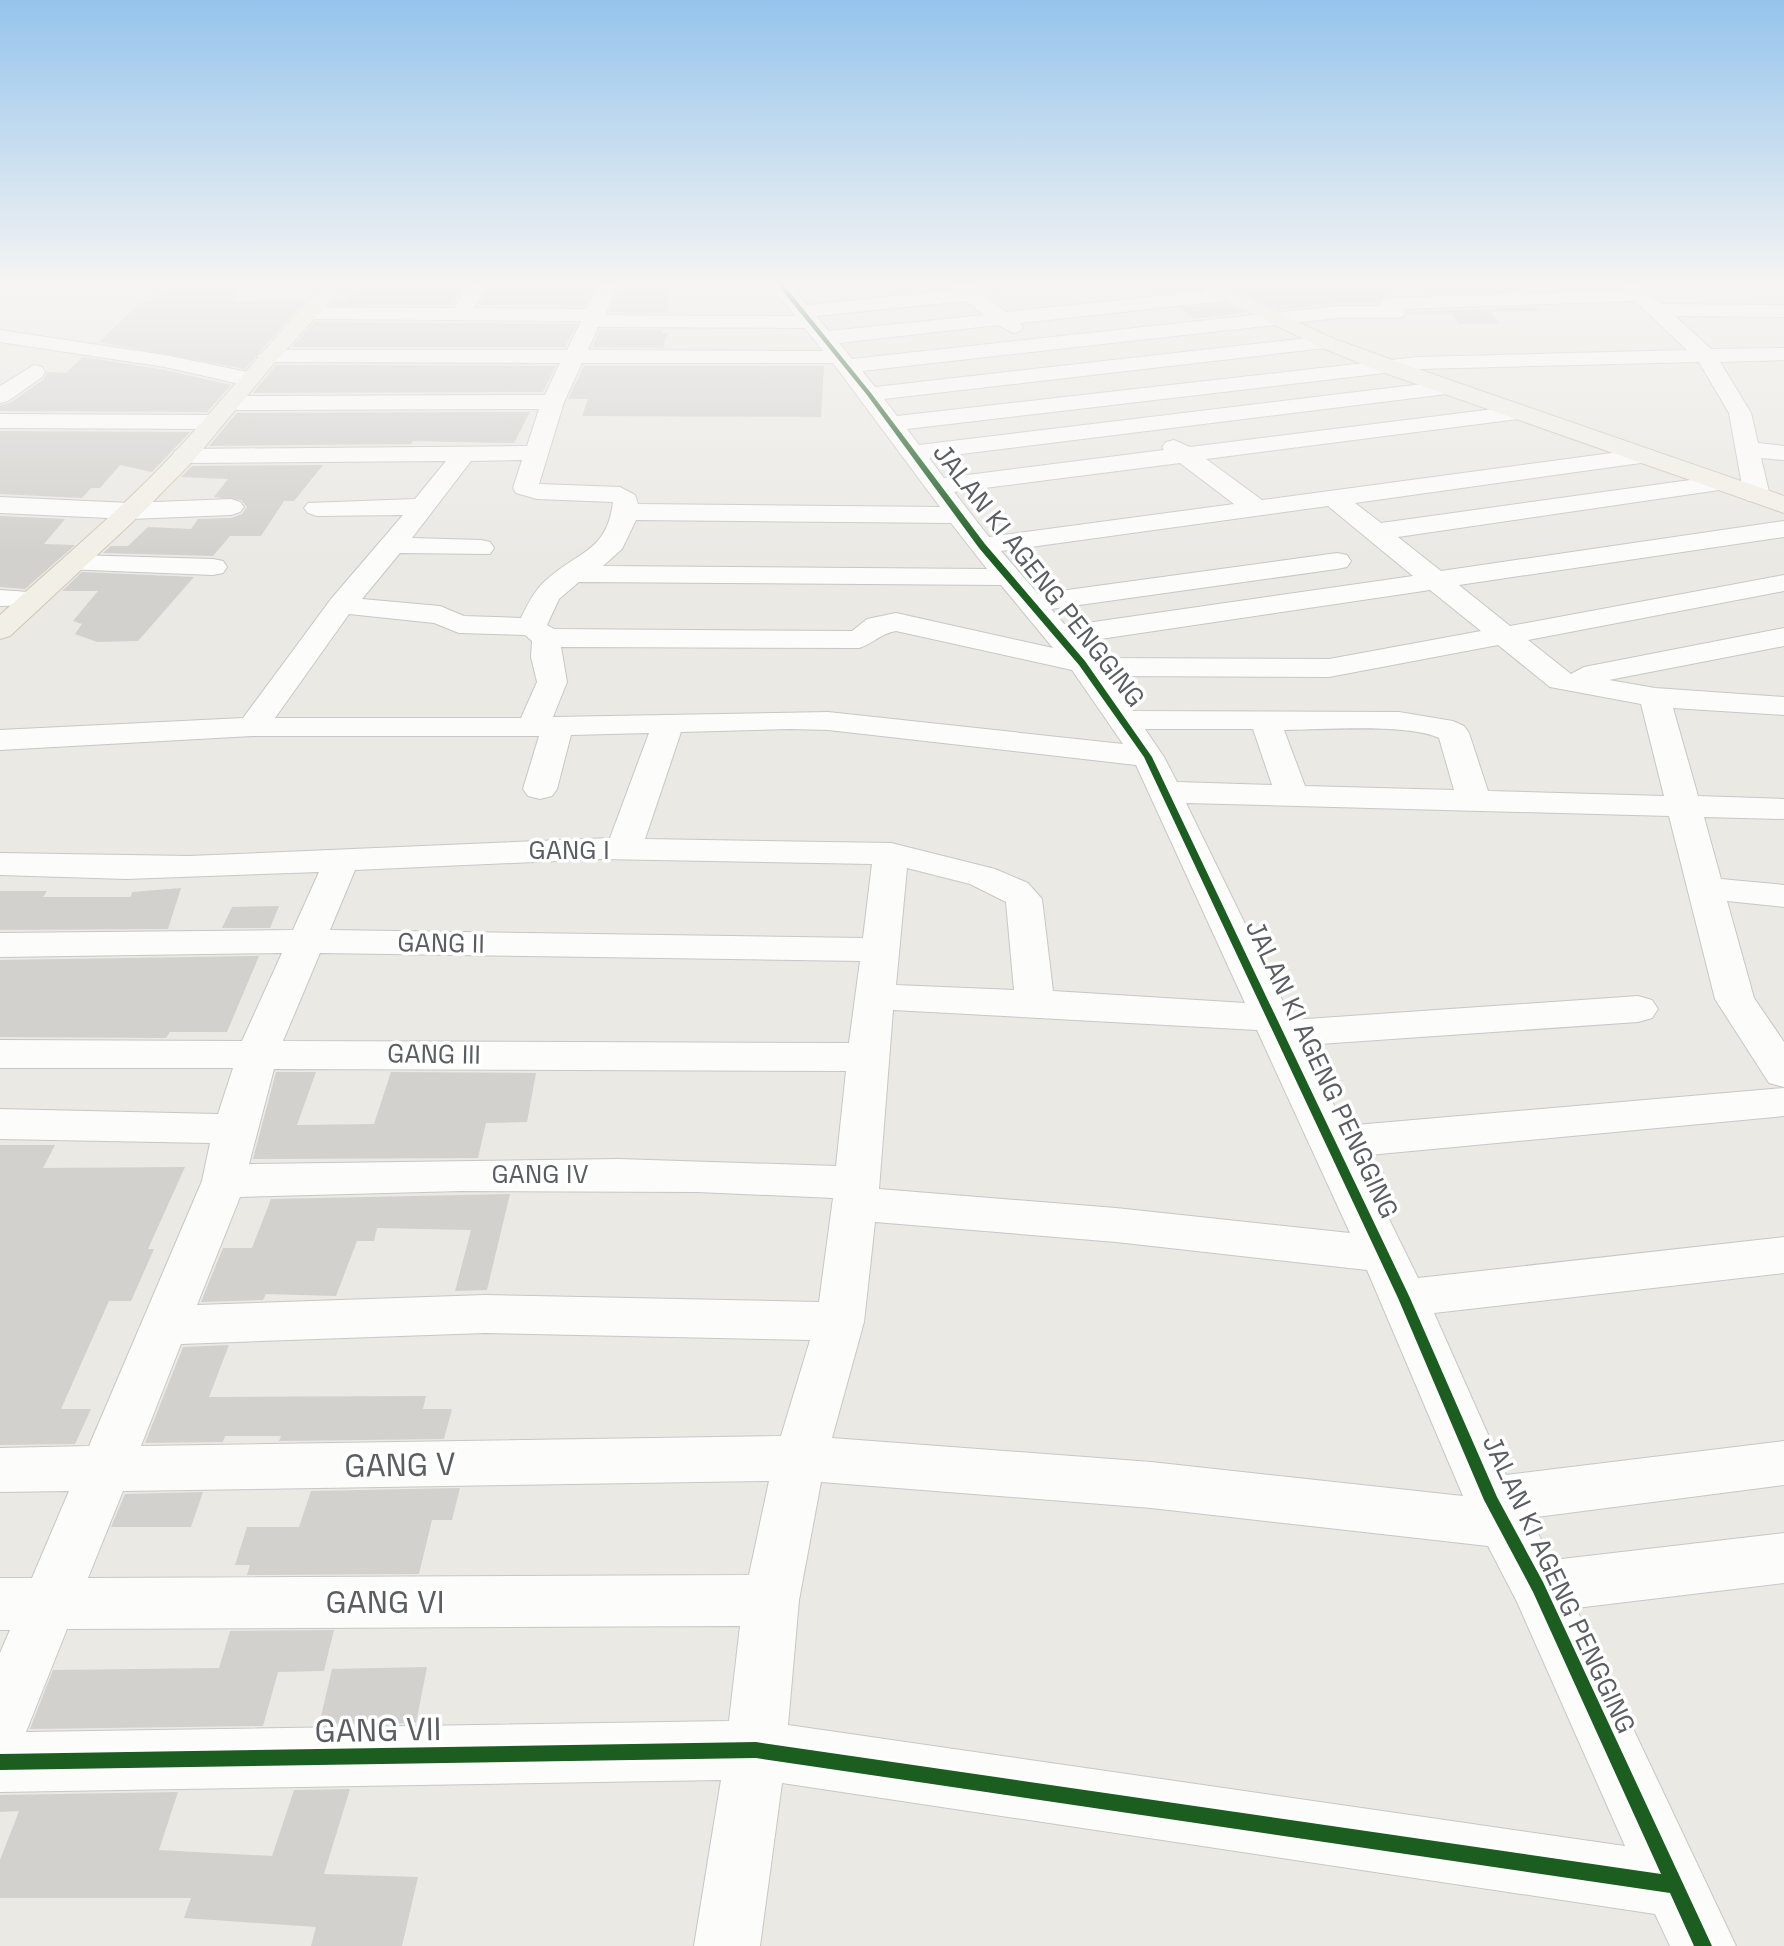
<svg xmlns="http://www.w3.org/2000/svg" width="1784" height="1946" viewBox="0 0 1784 1946" font-family="'Space Grotesk',sans-serif">
<rect width="100%" height="100%" fill="#eae9e4"/>
<g fill="#d2d1ce">
<polygon points="359,284 465,284 452,305 331,305 335,300 348,300"/>
<polygon points="490,284 595,284 584,306 479,305"/>
<polygon points="620,284 668,284 668,313 609,312"/>
<polygon points="1148,284 1189,284 1196,289 1161,293"/>
<polygon points="1223,284 1384,284 1385,296 1378,303 1337,303 1278,310"/>
<polygon points="1450,284 1516,286 1520,291 1432,294 1433,286"/>
<polygon points="243,286 231,301 306,300 245,369 99,342 140,303 150,302 163,288"/>
<polygon points="1225,303 1245,313 1195,319 1181,308"/>
<polygon points="1535,307 1539,311 1491,312 1499,324 1459,324 1451,314 1407,314 1407,312"/>
<polygon points="315,322 577,324 565,347 292,347"/>
<polygon points="600,330 662,330 662,333 668,333 663,348 592,347"/>
<polygon points="83,357 165,370 231,385 207,412 0,411 0,405 10,403 44,379 47,372 66,373"/>
<polygon points="276,365 556,366 543,392 253,393"/>
<polygon points="584,366 824,366 821,417 582,416 588,399 568,399"/>
<polygon points="530,412 514,443 413,441 411,444 209,446 237,413"/>
<polygon points="0,431 190,432 152,472 120,465 100,488 91,488 82,498 0,494"/>
<polygon points="323,465 294,501 284,501 261,536 230,536 213,556 103,553 111,546 128,546 148,527 191,529 198,519 231,518 242,514 247,507 241,500 214,497 228,479 181,477 192,466"/>
<polygon points="0,516 65,519 44,544 75,545 25,589 0,587"/>
<polygon points="82,572 194,577 138,641 97,642 75,634 82,624 73,621 98,591 62,591"/>
<polygon points="181,888 168,929 0,930 0,891 47,891 43,897 131,897 132,892"/>
<polygon points="279,906 270,928 222,928 232,907"/>
<polygon points="259,956 227,1032 170,1032 166,1038 0,1037 0,960"/>
<polygon points="276,1072 316,1072 297,1125 374,1124 391,1072 536,1073 527,1122 486,1123 478,1158 253,1159"/>
<polygon points="0,1145 55,1145 43,1168 185,1167 148,1249 154,1249 131,1301 109,1301 61,1409 91,1409 75,1444 0,1445"/>
<polygon points="510,1194 487,1290 455,1291 471,1230 377,1228 374,1241 357,1241 336,1296 266,1294 263,1300 201,1302 223,1248 252,1248 271,1199"/>
<polygon points="229,1345 209,1397 426,1396 423,1409 452,1409 444,1439 279,1441 281,1436 225,1436 223,1442 145,1443 183,1347"/>
<polygon points="460,1488 452,1520 432,1520 419,1574 247,1575 250,1565 235,1565 247,1527 299,1527 311,1491"/>
<polygon points="203,1492 191,1527 111,1527 125,1494"/>
<polygon points="334,1630 324,1671 278,1672 263,1726 30,1729 53,1670 219,1668 230,1631"/>
<polygon points="427,1667 416,1723 319,1725 332,1669"/>
<polygon points="350,1789 324,1874 418,1877 402,1946 311,1946 316,1927 184,1918 191,1898 0,1898 0,1860 19,1811 0,1812 0,1795 178,1792 159,1850 272,1856 294,1790"/>
</g>
<g fill="none" stroke-linecap="round" stroke-linejoin="round">
<g stroke="#c7c7c7" stroke-width="2">
<g id="minor">
<path d="M 468,284 L 488,284 L 474,308 L 586,309 L 598,284 L 618,284 L 605,315 L 795,316 L 770,284 L 790,284 L 807,305 L 952,290 L 946,284 C 962,284 977,285 992,289 L 995,293 L 987,298 L 1006,312 L 1224,289 L 1234,295 L 1224,301 L 1020,323 L 1023,327 L 1020,331 L 1013,333 L 998,325 L 839,343 L 852,359 L 1337,306 L 1380,306 L 1382,300 L 1389,298 L 1623,290 L 1618,284 L 1639,284 L 1661,304 L 1784,305 L 1784,317 L 1675,316 L 1711,349 L 1784,348 L 1784,360 L 1720,362 L 1751,413 L 1758,443 L 1784,446 L 1784,460 L 1761,458 L 1770,496 L 1766,501 L 1748,501 L 1744,496 L 1729,413 L 1699,362 L 1418,369 L 907,429 L 919,445 L 1447,381 L 1458,388 L 1455,393 L 929,458 L 944,478 L 1164,450 L 1162,447 L 1166,442 L 1174,440 L 1190,447 L 1518,406 L 1526,408 L 1529,413 L 1526,418 L 1206,459 L 1262,500 L 1641,449 L 1650,451 L 1653,456 L 1650,461 L 1641,463 L 1355,503 L 1381,523 L 1719,476 L 1728,478 L 1731,483 L 1728,488 L 1719,490 L 1398,537 L 1441,571 L 1784,521 L 1784,537 L 1459,585 L 1510,626 L 1784,575 L 1784,591 L 1528,640 L 1571,674 L 1584,667 L 1784,628 L 1784,646 L 1609,680 L 1655,688 L 1784,697 L 1784,715 L 1673,708 L 1698,796 L 1784,799 L 1784,819 L 1704,817 L 1721,879 L 1784,885 L 1784,907 L 1727,901 L 1754,998 L 1784,1042 L 1784,1087 L 1769,1083 L 1715,999 L 1669,816 L 1186,803 L 1292,1020 L 1638,996 L 1652,1000 L 1658,1009 L 1652,1018 L 1638,1022 L 1305,1045 L 1344,1126 L 1784,1088 L 1784,1116 L 1358,1156 L 1418,1278 L 1784,1237 L 1784,1273 L 1434,1313 L 1506,1475 L 1784,1441 L 1784,1485 L 1529,1518 L 1553,1560 L 1784,1533 L 1784,1583 L 1576,1608 L 1736,1946 L 1670,1946 L 1655,1914 L 782,1783 L 760,1946 L 694,1946 L 721,1780 L 0,1792 L 0,1653 L 10,1630 L 0,1630 L 0,1578 L 32,1578 L 69,1491 L 0,1492 L 0,1448 L 89,1446 L 202,1181 L 210,1143 L 0,1139 L 0,1109 L 218,1114 L 233,1068 L 0,1068 L 0,1040 L 242,1041 L 282,953 L 0,957 L 0,933 L 293,930 L 319,872 L 126,879 L 0,875 L 0,853 L 189,856 L 610,838 L 649,733 L 571,735 L 557,789 L 552,796 L 540,799 L 528,796 L 523,789 L 539,736 L 252,736 L 0,750 L 0,730 L 243,718 L 331,599 L 403,515 L 317,516 L 308,513 L 304,508 L 308,503 L 415,499 L 446,461 L 184,463 L 175,461 L 172,456 L 175,451 L 184,449 L 527,446 L 539,409 L 229,410 L 218,403 L 229,396 L 545,395 L 560,363 L 268,362 L 257,356 L 268,350 L 567,350 L 581,321 L 311,319 L 301,313 L 311,307 L 454,308 ZM 966,301 L 984,315 L 829,331 L 816,316 ZM 1635,301 L 1687,350 L 1418,357 L 897,416 L 884,399 L 1325,348 L 1335,342 L 1325,336 L 875,387 L 862,371 L 1337,318 L 1397,318 L 1404,316 L 1405,309 ZM 598,327 L 805,328 L 823,351 L 588,350 ZM 582,363 L 833,363 L 940,507 L 638,504 L 635,495 L 620,487 L 539,484 L 564,402 ZM 522,460 L 513,488 L 516,493 L 537,499 L 613,502 C 607,553 577,551 545,581 C 534,591 527,605 521,618 L 464,616 L 440,606 L 362,599 L 400,553 L 490,554 L 494,548 L 490,542 L 481,540 L 412,538 L 471,461 ZM 1180,463 L 1234,504 L 989,537 L 954,492 ZM 1328,506 L 1413,576 L 1066,626 L 1051,609 L 1337,569 L 1347,567 L 1351,561 L 1347,555 L 1337,553 L 1038,594 L 1001,551 ZM 636,520 L 951,523 L 987,569 L 603,566 L 622,549 ZM 579,582 L 1001,585 L 1053,648 L 896,613 L 867,619 L 852,631 L 554,629 L 547,625 L 559,599 ZM 1430,590 L 1481,631 L 1329,659 L 1094,658 L 1080,642 ZM 349,614 L 434,623 L 459,633 L 525,635 L 532,641 L 531,657 L 537,682 L 521,718 L 275,718 ZM 896,631 L 1072,670 L 1123,744 L 828,712 L 553,717 L 567,682 L 561,647 L 859,648 C 873,644 881,633 896,631 ZM 1498,645 L 1550,687 L 1641,704 L 1664,796 L 1488,791 L 1469,733 L 1464,726 L 1453,721 L 1399,712 L 1131,711 L 1106,676 L 1329,677 ZM 790,729 L 828,730 L 1136,765 L 1245,1003 L 1053,991 L 1042,899 L 1028,883 L 995,869 L 891,843 L 645,839 L 681,732 ZM 1145,729 L 1253,729 L 1272,785 L 1177,782 L 1164,757 ZM 1284,730 C 1324,730 1405,723 1439,738 L 1454,790 L 1305,786 ZM 601,859 L 872,864 L 863,938 L 330,930 L 355,870 ZM 907,868 L 970,884 L 1006,902 L 1014,990 L 896,985 ZM 320,953 L 860,961 L 849,1043 L 283,1041 ZM 893,1010 L 1257,1030 L 1350,1233 L 1116,1208 L 879,1189 ZM 274,1069 L 846,1071 L 836,1166 L 619,1159 L 249,1164 ZM 461,1191 L 697,1192 L 833,1198 L 819,1302 L 485,1295 L 197,1305 L 240,1197 ZM 875,1222 L 1116,1242 L 1367,1270 L 1463,1496 L 1151,1462 L 832,1438 L 864,1322 ZM 485,1333 L 810,1340 L 781,1436 L 141,1446 L 181,1344 ZM 769,1481 L 749,1575 L 88,1578 L 123,1491 ZM 821,1482 L 1151,1508 L 1488,1546 L 1517,1602 L 1625,1846 L 788,1725 L 799,1600 ZM 740,1626 L 729,1721 L 26,1732 L 67,1629 Z"/>
<polygon points="0,330 165,355 257,374 260,379 249,386 165,367 0,342"/>
<polygon points="34,365 42,367 45,372 42,377 8,401 0,403 0,386"/>
<polygon points="0,414 211,415 219,417 223,422 219,427 211,429 0,428"/>
<polygon points="0,497 130,503 231,499 240,502 244,507 240,512 231,515 130,519 0,513"/>
<polygon points="75,555 213,559 223,561 227,567 223,573 213,575 65,569 61,563 65,557"/>
<polygon points="0,590 43,593 47,599 43,605 0,606"/>
</g>
</g>
<g stroke="#d0c7b4" stroke-width="2">
<g id="major">
<path d="M 325,284 L 346,284 L 276,361 L 193,461 L 139,516 L 10,636 L 0,639 L 0,615 C 59,561 121,510 176,451 C 226,396 273,338 325,284 Z"/>
<polygon points="1191,284 1217,284 1332,338 1395,361 1784,496 1784,513 1379,371 1318,346"/>
</g>
</g>
<use href="#minor" fill="#fcfcfb" fill-rule="evenodd"/>
<use href="#major" fill="#f2efe7" fill-rule="evenodd"/>
<g stroke="#fff" stroke-width="5">
<polygon id="cycleway" points="777,284 783,284 871,393 985,544 1085,661 1152,757 1410,1298 1497,1497 1543,1582 1712,1946 1694,1946 1670,1893 756,1758 0,1770 0,1754 756,1742 1661,1874 1533,1592 1484,1500 1398,1298 1144,757 1079,665 979,548 867,395"/>
</g>
<use href="#cycleway" fill="#1b5e20" fill-rule="evenodd"/>
</g>
<linearGradient id="sky" x2="0" y2="1"><stop stop-color="#95c4ec"/><stop offset="0.51" stop-color="#f6f5f3"/><stop offset="1" stop-color="#f6f5f3" stop-opacity="0"/></linearGradient>
<rect width="1784" height="557" fill="url(#sky)"/>
<g text-anchor="middle" dominant-baseline="central" stroke-width="7" stroke-linejoin="round" paint-order="stroke">
<g font-size="26" fill="#5a5e62" stroke="#fff">
<text transform="translate(1039 575) rotate(52)">JALAN KI AGENG PENGGING</text>
<text x="569" y="850">GANG I</text>
<text transform="translate(441 943) rotate(1)">GANG II</text>
<text transform="translate(434 1054) rotate(1)">GANG III</text>
<text transform="translate(1322 1069) rotate(65)">JALAN KI AGENG PENGGING</text>
<text x="540" y="1174">GANG IV</text>
<text transform="translate(1559 1584) rotate(65)">JALAN KI AGENG PENGGING</text>
</g>
<g font-size="32" fill="#5a5e62" stroke="#fff">
<text transform="translate(400 1465) rotate(-1)">GANG V</text>
<text x="385" y="1602">GANG VI</text>
<text transform="translate(378 1730) rotate(-1)">GANG VII</text>
</g>
</g>
</svg>
